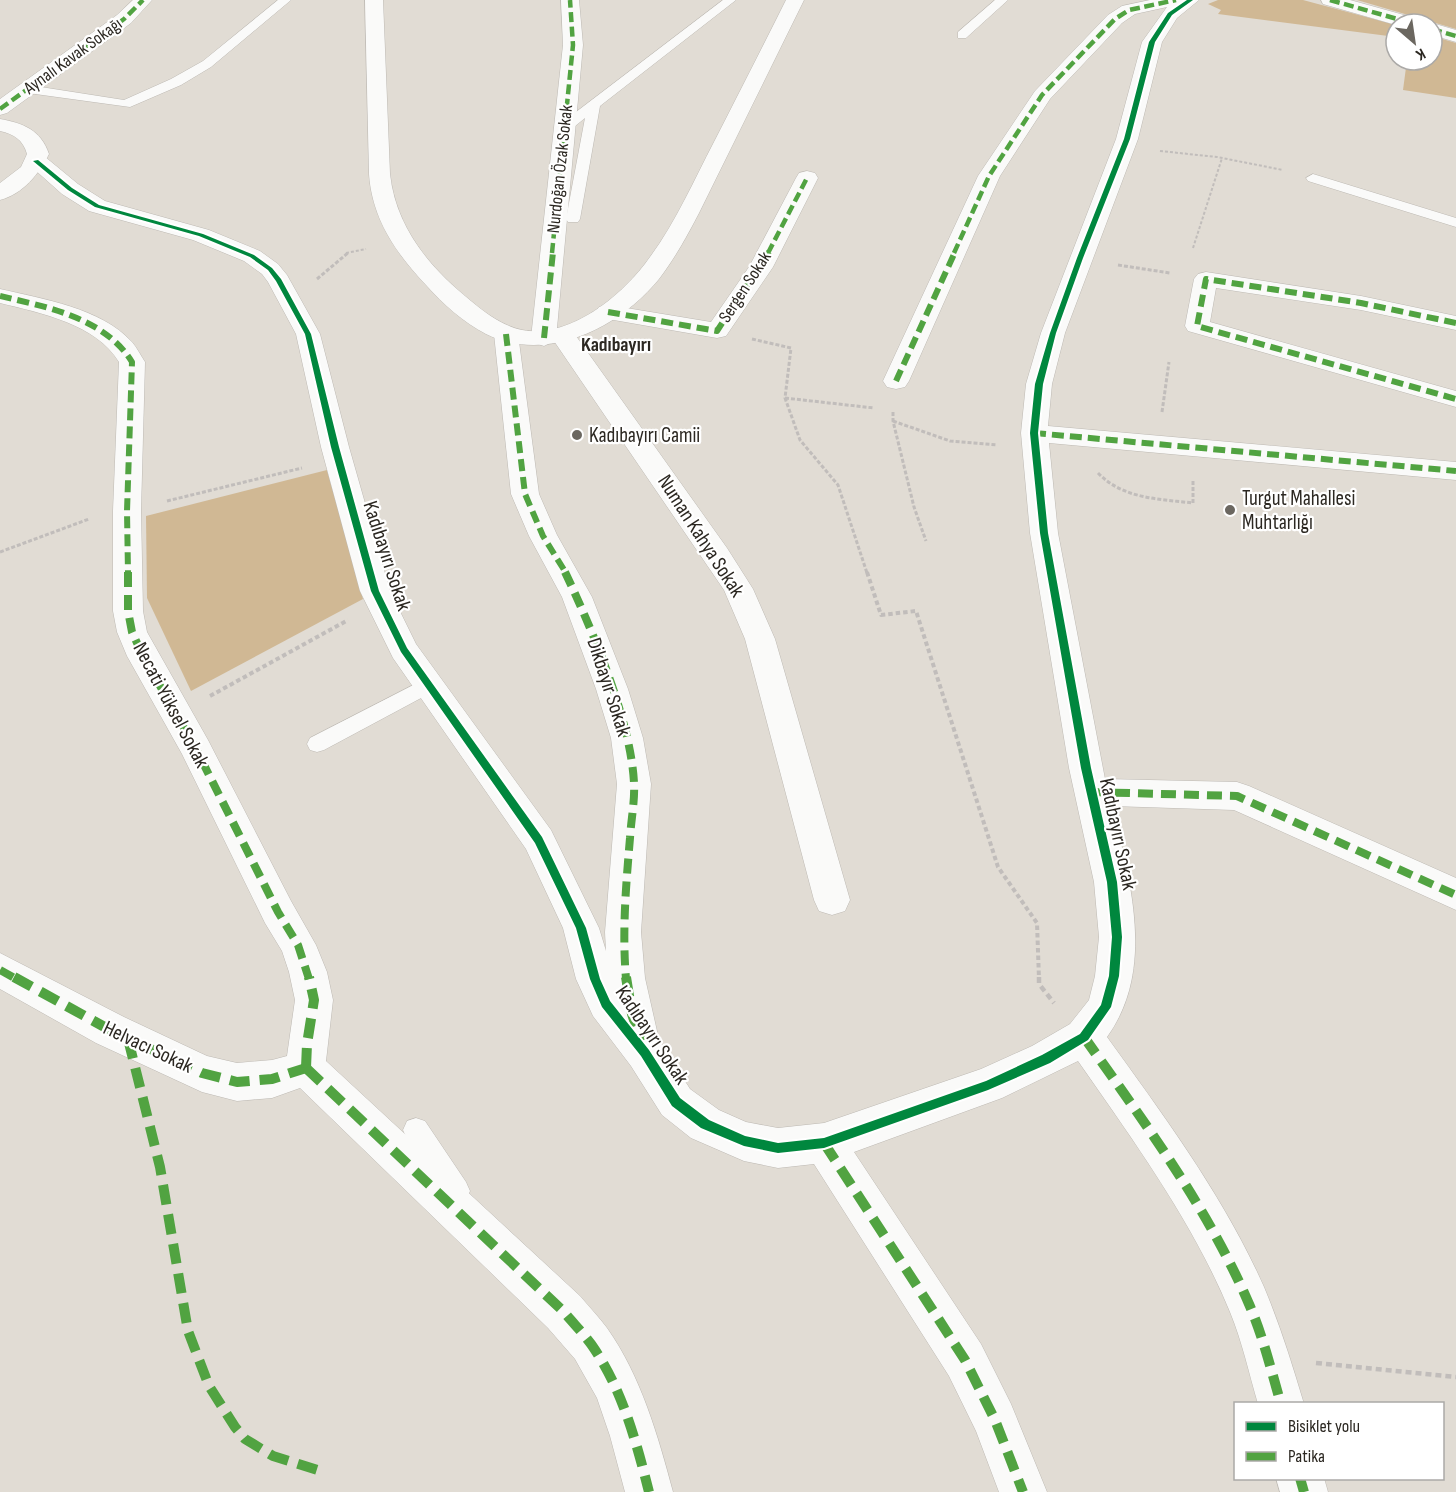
<svg xmlns="http://www.w3.org/2000/svg" width="1456" height="1492" viewBox="0 0 1456 1492" font-family="'Sofia Sans Condensed',sans-serif">
<rect width="100%" height="100%" fill="#e1dcd4"/>
<g fill="#d0b894">
<polygon points="1218,0 1303,0 1396,25 1396,37 1218,14 1221,10 1208,4"/>
<polygon points="1357,0 1456,0 1456,29"/>
<polygon points="1432,36 1456,43 1456,98 1403,90 1407,60 1432,60"/>
<polygon points="327,470 363,599 191,691 147,598 146,516"/>
</g>
<g fill="none" stroke-linecap="round" stroke-linejoin="round">
<g stroke="#bdb9b3" stroke-width="1">
<g id="lane">
<polygon points="278,0 291,0 211,67 181,85 130,107 28,93 22,89 28,85 124,100 171,79 203,61"/>
<polygon points="723,0 736,0 600,106 580,219 578,222 568,222 566,219 585,118 569,131 559,131 557,128 559,125"/>
<polygon points="995,0 1008,0 966,38 958,38 958,32"/>
<polygon points="1313,174 1456,218 1456,227 1308,181 1306,178"/>
<polygon points="429,677 436,680 439,685 436,690 324,750 317,752 310,750 307,744 310,738"/>
<polygon points="416,1118 425,1121 466,1182 470,1191 466,1200 457,1204 448,1200 407,1139 403,1130 407,1121"/>
</g>
</g>
<g stroke="#bdb9b3" stroke-width="1">
<g id="street">
<polygon points="133,0 152,0 131,23 7,113 0,115 0,99 117,15"/>
<polygon points="561,0 579,0 583,45 557,328 571,329 727,548 753,589 775,639 850,900 845,911 832,915 819,911 814,900 745,639 724,590 554,341 544,346 535,343 531,338 563,45"/>
<path d="M 1150,0 L 1199,0 L 1177,18 L 1162,42 L 1138,139 L 1065,333 L 1052,384 L 1048,426 L 1456,462 L 1456,480 L 1049,443 L 1058,533 L 1105,779 L 1237,782 L 1249,786 L 1456,878 L 1456,910 L 1234,810 L 1112,806 C 1130,881 1156,969 1107,1037 C 1164,1116 1224,1197 1264,1287 C 1280,1325 1292,1364 1304,1404 L 1258,1404 C 1249,1373 1242,1341 1230,1312 C 1193,1222 1133,1140 1078,1061 L 1002,1098 L 854,1152 L 981,1344 L 1011,1404 L 1047,1492 L 999,1492 L 976,1431 L 949,1376 L 814,1164 L 778,1168 L 744,1161 L 691,1138 L 662,1115 L 631,1066 L 593,1016 L 576,979 L 563,928 L 526,849 L 393,658 L 360,591 L 321,447 L 296,334 L 268,282 L 262,274 L 244,261 L 193,240 L 89,211 L 62,194 L 25,161 L 28,156 L 36,155 L 44,156 L 78,184 L 105,201 L 209,230 L 260,251 L 278,264 L 287,275 L 320,334 L 349,447 L 390,591 L 416,644 L 551,830 L 599,928 L 606,951 L 605,932 L 617,784 L 611,738 L 596,689 L 562,597 L 529,536 L 511,494 L 494,334 L 497,329 L 506,327 L 515,329 L 518,334 L 539,494 L 557,535 L 592,597 L 628,689 L 643,738 L 651,784 L 641,932 L 645,978 L 659,1040 L 690,1089 L 719,1110 L 746,1122 L 778,1128 L 824,1123 L 981,1069 L 1032,1046 L 1070,1024 L 1089,1000 L 1095,976 L 1099,937 L 1094,882 L 1069,768 L 1030,533 L 1021,433 L 1026,384 L 1041,333 L 1116,139 L 1142,42 L 1167,7 L 1135,14 L 1122,23 L 1050,99 L 1000,176 L 909,381 L 905,387 L 896,389 L 887,387 L 883,381 L 978,176 L 1035,91 L 1108,15 L 1122,6 Z"/>
<polygon points="1321,0 1350,0 1422,20 1424,24 1396,25 1323,4"/>
<polygon points="1432,23 1456,30 1456,42 1432,35 1432,24 1429,24"/>
<polygon points="807,171 815,173 818,178 773,267 726,336 717,338 608,319 599,317 596,312 599,307 608,305 711,322 749,267 796,178 799,173"/>
<polygon points="1206,272 1361,296 1456,316 1456,330 1361,310 1216,288 1210,322 1456,391 1456,407 1188,331 1185,326 1194,279 1198,274"/>
<path d="M 0,289 C 43,299 101,308 132,342 C 137,348 141,356 145,362 L 141,511 L 143,611 L 147,632 L 208,740 L 291,901 L 316,945 L 327,972 L 333,1000 L 326,1061 L 580,1296 C 589,1307 599,1317 607,1328 C 641,1376 658,1436 673,1492 L 625,1492 L 610,1436 L 597,1398 L 575,1359 L 548,1328 L 300,1088 L 272,1098 L 237,1101 L 202,1092 L 96,1043 L 0,989 L 0,953 L 124,1017 L 207,1056 L 237,1063 L 272,1060 L 287,1056 L 295,1000 L 289,972 L 282,951 L 265,923 L 182,754 L 127,656 L 117,632 L 113,611 L 113,511 L 119,362 C 96,324 41,313 0,303 Z"/>
<polygon points="1276,1478 1324,1478 1328,1492 1280,1492"/>
</g>
</g>
<g stroke="#bdb9b3" stroke-width="1">
<g id="secondary">
<path d="M 365,0 L 383,0 L 390,174 C 396,228 430,268 471,301 C 485,313 503,326 522,330 C 571,339 624,294 650,257 C 676,222 694,180 714,142 C 738,95 762,48 786,0 L 804,0 L 699,213 C 687,236 675,258 659,279 C 619,328 547,364 486,334 C 463,322 443,304 426,285 C 396,253 372,219 369,174 Z"/>
<path d="M 0,119 C 23,123 41,130 49,154 C 39,174 23,194 0,200 L 0,183 L 21,167 L 27,154 C 23,140 14,134 0,131 Z"/>
</g>
</g>
<g stroke="#c1bdbb" stroke-width="2" stroke-dasharray="3 2" stroke-linecap="butt">
<polyline points="1160,151 1217,157 1283,170"/>
<polyline points="1193,248 1222,158"/>
<polyline points="346,253 366,249"/>
</g>
<g stroke="#c1bdbb" stroke-width="3" stroke-dasharray="4 2" stroke-linecap="butt">
<polyline points="1118,265 1170,273"/>
<polyline points="317,279 349,252"/>
<polyline points="752,339 791,348 785,398 800,440 838,485 867,573"/>
<polyline points="785,398 874,408"/>
<polyline points="893,412 893,421 914,507 926,541"/>
<polyline points="1162,412 1169,362"/>
<polyline points="893,421 950,441 997,445"/>
<path d="M 1098,473 C 1123,499 1159,499 1193,503 L 1193,481"/>
<polyline points="167,501 302,468"/>
<polyline points="0,552 89,519"/>
</g>
<g stroke="#c1bdbb" stroke-width="4" stroke-dasharray="4.5 3" stroke-linecap="butt">
<polyline points="867,572 881,615 916,611 998,867 1037,923 1039,979"/>
<polyline points="210,696 348,620"/>
</g>
<g stroke="#c1bdbb" stroke-width="4.5" stroke-dasharray="6 4" stroke-linecap="butt">
<polyline points="1039,977 1039,984 1054,1003"/>
<polyline points="1316,1363 1456,1377"/>
</g>
<use href="#lane" fill="#fafaf9" fill-rule="evenodd"/>
<use href="#street" fill="#fafaf9" fill-rule="evenodd"/>
<use href="#secondary" fill="#fafaf9" fill-rule="evenodd"/>
<g stroke="#51a341" stroke-width="4.5" stroke-dasharray="10 4.5" stroke-linecap="butt">
<polyline points="1330,0 1415,24"/>
<polyline points="1432,29 1456,36"/>
<polyline points="0,109 124,19 143,0"/>
<polyline points="552,253 573,45 570,0"/>
<polyline points="768,253 807,178"/>
<polyline points="954,253 989,176 1042,95 1115,19 1129,10 1176,0"/>
</g>
<g stroke="#51a341" stroke-width="6" stroke-dasharray="12 6" stroke-linecap="butt">
<path d="M 0,296 C 47,307 105,318 132,362 L 127,511 L 128,573"/>
<polyline points="608,312 717,331 769,252"/>
<polyline points="1456,323 1361,303 1206,279 1197,326 1456,399"/>
<polyline points="506,334 525,494 543,536 566,573"/>
<polyline points="544,338 553,252"/>
<polyline points="896,381 955,252"/>
<polyline points="1034,433 1456,471"/>
</g>
<g stroke="#51a341" stroke-width="8" stroke-dasharray="15 8" stroke-linecap="butt">
<polyline points="128,572 128,611 132,632 143,656 196,749 278,912 298,945 309,979"/>
<path d="M 565,572 C 592,629 631,721 634,783 C 635,801 631,820 630,838 C 626,885 622,931 626,979"/>
<polyline points="1092,792 1237,796 1456,895"/>
<polyline points="0,970 16,979"/>
</g>
<g stroke="#51a341" stroke-width="10" stroke-dasharray="20 10" stroke-linecap="butt">
<polyline points="14,977 110,1030 202,1073 237,1082 272,1079 306,1068"/>
<polyline points="626,977 632,1014 641,1041"/>
<path d="M 1084,1037 C 1144,1122 1208,1208 1249,1304 C 1263,1336 1271,1370 1281,1404"/>
<polyline points="128,1039 160,1167 188,1331 209,1386 235,1427 245,1439 273,1456 324,1472"/>
<polyline points="306,1068 307,1044 314,1000 309,977"/>
<path d="M 306,1068 L 564,1312 C 573,1323 583,1333 591,1344 C 622,1388 636,1441 649,1492"/>
<polyline points="824,1143 965,1360 995,1420 1023,1492"/>
<polyline points="1300,1478 1304,1492"/>
</g>
<g stroke="#fff" stroke-width="4">
<polygon id="cycleway" points="1187,0 1193,0 1172,15 1155,42 1130,139 1083,258 1056,333 1043,384 1038,433 1048,533 1091,768 1117,882 1122,937 1119,976 1111,1007 1088,1040 1050,1063 988,1090 824,1148 778,1153 744,1146 701,1128 672,1106 641,1056 602,1007 590,979 576,928 535,843 401,652 371,591 331,447 305,334 276,281 268,270 250,257 199,236 95,207 68,190 33,161 38,160 72,188 99,205 203,234 254,255 272,268 281,279 311,334 339,447 379,591 407,648 542,837 586,928 600,979 610,1001 649,1050 680,1098 709,1120 745,1136 778,1143 824,1138 986,1081 1042,1055 1080,1034 1101,1005 1109,976 1112,937 1107,882 1081,768 1040,533 1030,433 1035,384 1050,333 1077,258 1124,139 1149,42 1168,13"/>
</g>
<use href="#cycleway" fill="#00873e" fill-rule="evenodd"/>
</g>
<g fill="#6b6760" stroke="#fff" stroke-width="2">
<circle cx="577" cy="435" r="6"/>
<circle cx="1230" cy="510" r="6"/>
</g>
<g text-anchor="middle" dominant-baseline="central" stroke-width="4.5" stroke-linejoin="round" paint-order="stroke">
<g font-size="18" fill="#2c2822" stroke="#fff">
<text transform="translate(73 56) rotate(-36)">Aynalı Kavak Sokağı</text>
<text transform="translate(560 169) rotate(-84)">Nurdoğan Özak Sokak</text>
<text transform="translate(745 287) rotate(-57)">Sergen Sokak</text>
</g>
<g font-size="20" font-weight="bold" fill="#2c2822" stroke="#fff">
<text x="616" y="345">Kadıbayırı</text>
</g>
<g font-size="21" fill="#2c2822" stroke="#fff" text-anchor="start">
<text x="589" y="435">Kadıbayırı Camii</text>
<text x="1242" y="498">Turgut Mahallesi<tspan x="1242" dy="24">Muhtarlığı</tspan></text>
</g>
<g font-size="21" fill="#2c2822" stroke="#fff">
<text transform="translate(701 536) rotate(57)">Numan Kahya Sokak</text>
<text transform="translate(387 556) rotate(72)">Kadıbayırı Sokak</text>
<text transform="translate(609 687) rotate(72)">Dikbayır Sokak</text>
<text transform="translate(171 705) rotate(62)">Necati Yüksel Sokak</text>
<text transform="translate(1118 834) rotate(78)">Kadıbayırı Sokak</text>
<text transform="translate(652 1035) rotate(56)">Kadıbayırı Sokak</text>
<text transform="translate(148 1047) rotate(25)">Helvacı Sokak</text>
</g>
</g>
<rect x="1234" y="1402" width="210" height="78" fill="#ffffff" stroke="#aba9a7" stroke-width="1.5"/>
<rect x="1246" y="1422" width="30" height="9" fill="#00873e" stroke="#aba9a7" stroke-width="1.5"/>
<text x="1288" y="1432" font-size="18" fill="#2c2822">Bisiklet yolu</text>
<rect x="1246" y="1452" width="30" height="9" fill="#51a341" stroke="#aba9a7" stroke-width="1.5"/>
<text x="1288" y="1462" font-size="18" fill="#2c2822">Patika</text>
<g transform="translate(1414 42) rotate(151)"><circle r="28" fill="#ffffff" stroke="#aba9a7" stroke-width="1.5"/>
<path d="M0-4.5L10 22L0 15L-10 22Z" fill="#6b6760"/>
<text y="-9" font-size="16" font-weight="bold" text-anchor="middle" fill="#2c2822">K</text>
</g>
</svg>
